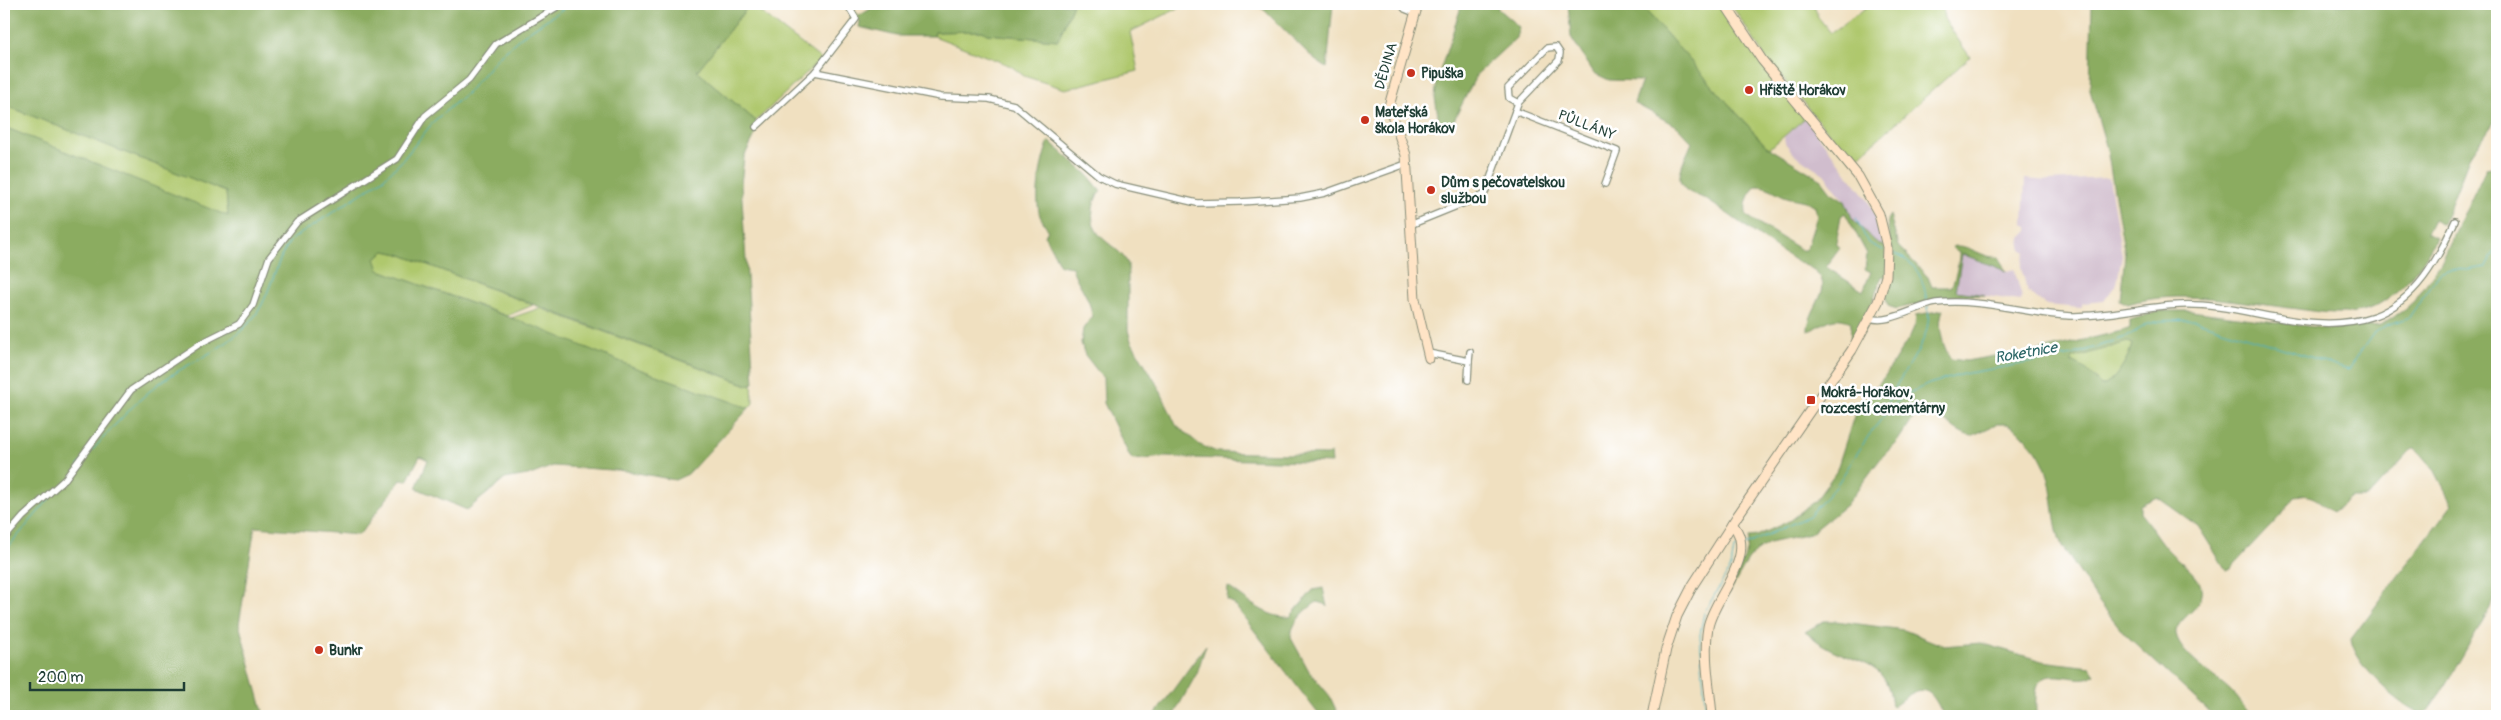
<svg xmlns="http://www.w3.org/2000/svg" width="2501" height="720" viewBox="0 0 2501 720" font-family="Pangolin,sans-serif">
<rect width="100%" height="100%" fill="#fff"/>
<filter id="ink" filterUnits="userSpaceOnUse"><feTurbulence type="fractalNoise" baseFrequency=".02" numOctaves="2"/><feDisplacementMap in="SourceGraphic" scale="10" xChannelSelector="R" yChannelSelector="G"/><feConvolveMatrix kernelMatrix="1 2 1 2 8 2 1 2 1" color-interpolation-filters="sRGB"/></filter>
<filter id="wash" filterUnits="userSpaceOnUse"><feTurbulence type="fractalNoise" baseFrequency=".0096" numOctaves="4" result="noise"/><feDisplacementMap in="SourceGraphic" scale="20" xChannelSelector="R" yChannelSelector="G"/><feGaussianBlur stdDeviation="1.12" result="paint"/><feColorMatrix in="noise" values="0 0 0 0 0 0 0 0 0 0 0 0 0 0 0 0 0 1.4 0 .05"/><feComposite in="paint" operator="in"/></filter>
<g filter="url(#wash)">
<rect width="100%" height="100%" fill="#f0e0c0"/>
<g fill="#d0bdcd">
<polygon points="1805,118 1867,199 1877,218 1883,246 1872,239 1852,218 1845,201 1824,174 1794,154 1785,143 1784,137"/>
<polygon points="2109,178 2122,256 2117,283 2104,301 2083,303 2081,308 2046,305 2028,292 2021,268 2025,252 2020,248 2021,238 2028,231 2028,226 2023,224 2025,179 2049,181"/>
<polygon points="1962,254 2007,271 2014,269 2022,297 2020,301 1955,291"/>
</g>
<g fill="#afc86d" stroke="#678250">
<polygon points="750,4 821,59 756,121 697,71"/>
<polygon points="1073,4 1187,4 1130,32 1138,71 1065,89 1024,76 1011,66 934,36 935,32 982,31 987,34 1058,40"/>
<polygon points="1640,4 1721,4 1805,118 1770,148 1766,146"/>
<polygon points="1731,4 1814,4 1818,17 1831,33 1871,4 1942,4 1944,19 1970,57 1853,161 1766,59"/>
<polygon points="4,105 226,192 228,217 4,127"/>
<polygon points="385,251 399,254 533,305 507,316 379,270 374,258"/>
<polygon points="540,308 747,385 752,384 753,403 749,408 636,368 511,318"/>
<path d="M 2127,342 L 2132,344 C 2129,358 2117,378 2105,385 L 2100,385 L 2095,377 L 2071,362 L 2073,358 Z"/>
</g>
<g fill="#8bac60" stroke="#55744a" fill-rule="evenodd">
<polygon points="4,4 750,4 697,71 756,121 754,137 744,157 741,184 754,383 748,385 399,254 385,251 375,258 379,270 536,327 636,368 749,408 688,474 675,480 627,471 553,466 533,474 505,479 467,510 416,488 428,460 420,456 407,481 401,480 359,535 255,527 239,624 264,716 4,716 4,127 228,216 226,192 4,105"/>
<polygon points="849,4 859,16 872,8 869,4 1073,4 1058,40 987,34 983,31 935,32 934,36 897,36 859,27 860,21 851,13"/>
<polygon points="1255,4 1333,4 1327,68 1315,60 1264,10"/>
<polygon points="1462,4 1497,4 1498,9 1519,27 1516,38 1477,74 1452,124 1439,121 1435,98 1437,80"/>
<path d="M 1568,4 L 1640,4 L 1766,146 L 1822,180 L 1831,192 L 1845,201 L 1852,218 L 1872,239 L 1883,246 L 1890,243 L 1887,220 L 1890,215 L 1898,246 L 1928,277 L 1932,287 L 1951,287 C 1955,281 1960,258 1959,252 L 1952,247 C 1967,242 1982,259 1998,257 L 2006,271 L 1962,254 L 1956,291 L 1985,295 L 1951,296 L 1897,309 L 1888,306 L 1885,295 L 1888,278 L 1882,276 L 1872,303 L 1850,346 L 1851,322 C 1830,313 1826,325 1808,331 C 1807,314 1827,294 1822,281 C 1819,269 1805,266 1796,261 C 1765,242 1737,219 1707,200 C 1699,195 1687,194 1682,185 C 1675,174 1688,154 1692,142 L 1678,127 L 1634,103 L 1642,81 L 1609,80 L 1594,73 L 1571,37 ZM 1757,186 C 1768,186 1775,192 1784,196 C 1794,200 1806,199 1815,206 L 1817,216 L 1806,250 L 1801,250 L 1747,216 C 1743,207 1748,192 1757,186 ZM 1845,213 L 1867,254 L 1865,269 L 1871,272 L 1863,291 L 1826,267 L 1840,248 L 1836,243 L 1841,216 Z"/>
<path d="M 2092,4 L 2497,4 L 2497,118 L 2469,158 L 2443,224 L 2433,219 L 2426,233 L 2436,238 C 2423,266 2394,303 2362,311 C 2339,316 2313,311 2290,308 C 2240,302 2177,289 2128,304 L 2120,300 L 2125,255 L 2107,149 L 2090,90 Z"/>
<path d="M 1049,141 L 1087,174 L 1101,191 C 1096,196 1094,202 1093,209 C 1088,241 1118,242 1128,264 L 1128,330 L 1131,341 L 1159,388 L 1176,425 L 1200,445 L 1217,452 L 1327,455 L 1331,453 L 1332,463 L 1165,457 L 1133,460 L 1130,457 L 1104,403 L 1103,378 L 1085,355 L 1081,343 L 1083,329 L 1092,316 C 1090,295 1077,285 1072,267 L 1060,265 L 1045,236 L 1048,230 C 1046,225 1042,221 1040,216 C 1034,197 1041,160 1049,141 Z"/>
<path d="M 2497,166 L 2497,596 L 2441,693 L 2427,712 L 2423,714 C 2399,706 2355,665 2351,639 L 2452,504 L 2435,471 L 2415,448 L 2410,451 L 2371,494 L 2366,497 L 2352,497 L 2332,513 C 2320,501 2312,493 2295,496 L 2281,515 L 2229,570 L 2226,570 L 2198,526 L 2157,497 L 2140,505 L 2140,513 C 2151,525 2158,541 2170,552 C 2186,569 2216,582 2193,610 C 2187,616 2174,626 2176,635 C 2181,657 2217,677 2232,692 C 2239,699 2245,708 2251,716 L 2214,716 L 2125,634 L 2099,602 L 2062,546 C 2047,508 2060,470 2025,438 C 2020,433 2015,426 2007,424 L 1997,424 L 1971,436 C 1951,432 1938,406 1915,415 L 1897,442 L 1881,458 L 1846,505 L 1810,534 L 1769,543 L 1756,551 L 1748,560 L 1729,593 L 1747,551 L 1749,537 L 1757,536 L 1789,521 L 1816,500 L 1836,472 L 1856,410 L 1885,376 L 1910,336 L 1915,325 L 1916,315 L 1943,310 C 1937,324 1942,346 1951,359 L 1966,361 L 1994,356 L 2012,357 L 2126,330 L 2130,328 L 2130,320 L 2160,311 L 2191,311 L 2330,329 L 2381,325 L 2404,310 L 2414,301 L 2441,263 L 2486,168 ZM 2127,342 L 2132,344 C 2129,358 2117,378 2105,385 L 2101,385 L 2087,370 L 2071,362 L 2073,358 Z"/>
<path d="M 1228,587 C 1246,599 1267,619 1290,617 L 1313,590 L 1323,588 L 1327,607 L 1324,604 L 1317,602 C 1305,610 1291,623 1291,638 L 1309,671 L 1329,695 L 1339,716 L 1320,716 L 1233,603 L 1227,600 Z"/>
<path d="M 1824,621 L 1836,621 L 1904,630 L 1944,646 L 1981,643 L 2042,661 L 2090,667 L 2095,674 C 2082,688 2044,662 2037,688 C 2035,696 2036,708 2036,716 L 1944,716 C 1937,704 1931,683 1912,693 C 1905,696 1900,703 1892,707 C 1889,663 1863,665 1830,649 C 1821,645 1813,637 1805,632 Z"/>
<polygon points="1206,645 1197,673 1173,716 1154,716"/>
</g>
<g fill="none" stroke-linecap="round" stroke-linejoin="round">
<g stroke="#45b2c2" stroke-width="1">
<polyline points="1856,218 1868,243 1883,250"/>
<path d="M 1892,253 C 1917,262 1923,277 1927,302"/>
<path d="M 1884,413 C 1887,405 1890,396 1895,388 C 1909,362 1933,338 1928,306"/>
<path d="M 78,466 C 103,439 128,408 157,385 C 186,363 223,351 248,324 C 271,301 272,266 291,240 L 383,179 L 401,162 L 434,121 L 467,93 L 499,56 L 522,36 L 570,4"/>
<polyline points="1743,546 1809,516 1836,486 1869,435 1890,408 1907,394 1929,384 1963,374 2072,355 2126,337 2148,324 2160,321 2194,320 2348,369 2373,334 2383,327 2409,317 2440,273 2450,269 2467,270 2486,267 2497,248"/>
<polyline points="4,552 55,492"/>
<polyline points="1706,716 1700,635 1704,613 1731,567 1734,549 1737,547"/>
</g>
</g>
</g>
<g filter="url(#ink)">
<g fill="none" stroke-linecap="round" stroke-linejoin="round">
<g stroke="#888e7a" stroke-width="8">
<g id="street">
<polyline points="1401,4 1405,9 1415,13"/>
<polyline points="815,72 941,97 989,99 1014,105 1099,176 1115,184 1197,203 1240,202 1300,198 1325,193 1406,164"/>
<polyline points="1515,111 1617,151 1605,184"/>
<polyline points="756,127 815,72 856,19 847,4"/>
<polyline points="1410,225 1484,195 1518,103 1559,60 1560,53 1556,47 1547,48 1508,88 1509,98 1518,103"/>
<path d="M 1871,318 C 1887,325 1917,306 1936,303 C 1982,298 2025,314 2071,316 C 2107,317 2143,306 2180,305 C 2244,302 2310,338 2374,316 C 2416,301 2438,259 2455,221"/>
<polyline points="1428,353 1469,361 1468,380"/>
<polyline points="1469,361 1470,352"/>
<polyline points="4,539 23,517 65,479 131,390 201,343 239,324 253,305 269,258 297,222 397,159 425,116 469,80 496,44 562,4"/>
</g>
</g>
<g stroke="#888e7a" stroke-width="11">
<g id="secondary">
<polyline points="1418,4 1389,106 1406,155 1415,299 1429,358"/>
<polyline points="1652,716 1666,649 1677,616 1693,585 1738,515 1852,350 1878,302 1886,276 1887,247 1879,214 1858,176 1762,60 1725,4"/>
<path d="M 1712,716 C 1710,688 1703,656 1708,627 C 1713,598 1760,554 1732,524"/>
</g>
</g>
<use href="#street" stroke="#fff" stroke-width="5.5"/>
<use href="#secondary" stroke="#ffe4c6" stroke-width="9"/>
</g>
</g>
<g fill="#c8321e" stroke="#fff" stroke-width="2">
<circle cx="1411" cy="73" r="5"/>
<circle cx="1749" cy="90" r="5"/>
<circle cx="1365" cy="120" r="5"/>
<circle cx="1431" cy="190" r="5"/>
<rect x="1806" y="395" width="10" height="10" rx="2.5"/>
<circle cx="319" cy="650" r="5"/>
</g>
<g text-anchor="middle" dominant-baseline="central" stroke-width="5" stroke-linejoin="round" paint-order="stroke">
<g font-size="14" fill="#1f3d34" stroke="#fff">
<text transform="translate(1386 66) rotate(-74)">DĚDINA</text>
<text transform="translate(1587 125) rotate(21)">PŮLLÁNY</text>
</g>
<g font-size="14" font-weight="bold" fill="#1f3d34" stroke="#fff" text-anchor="start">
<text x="1421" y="73">Pipuška</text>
<text x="1759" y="90">Hřiště Horákov</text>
<text x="1375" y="112">Mateřská<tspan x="1375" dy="16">škola Horákov</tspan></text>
<text x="1441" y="182">Dům s pečovatelskou<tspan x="1441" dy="16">službou</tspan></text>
<text x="1821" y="392">Mokrá-Horákov,<tspan x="1821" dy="16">rozcestí cementárny</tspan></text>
<text x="329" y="650">Bunkr</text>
</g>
<g font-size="15" font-style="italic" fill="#2c6666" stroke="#fff">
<text transform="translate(2026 353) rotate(-10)">Roketnice</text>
</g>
</g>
<rect width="2501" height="720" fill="none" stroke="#fff" stroke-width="20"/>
<path d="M30 682v8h154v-8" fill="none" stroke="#1f3d34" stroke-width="2.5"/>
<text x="38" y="682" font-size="15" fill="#1f3d34" stroke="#ffffff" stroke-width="4" paint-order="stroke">200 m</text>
</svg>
